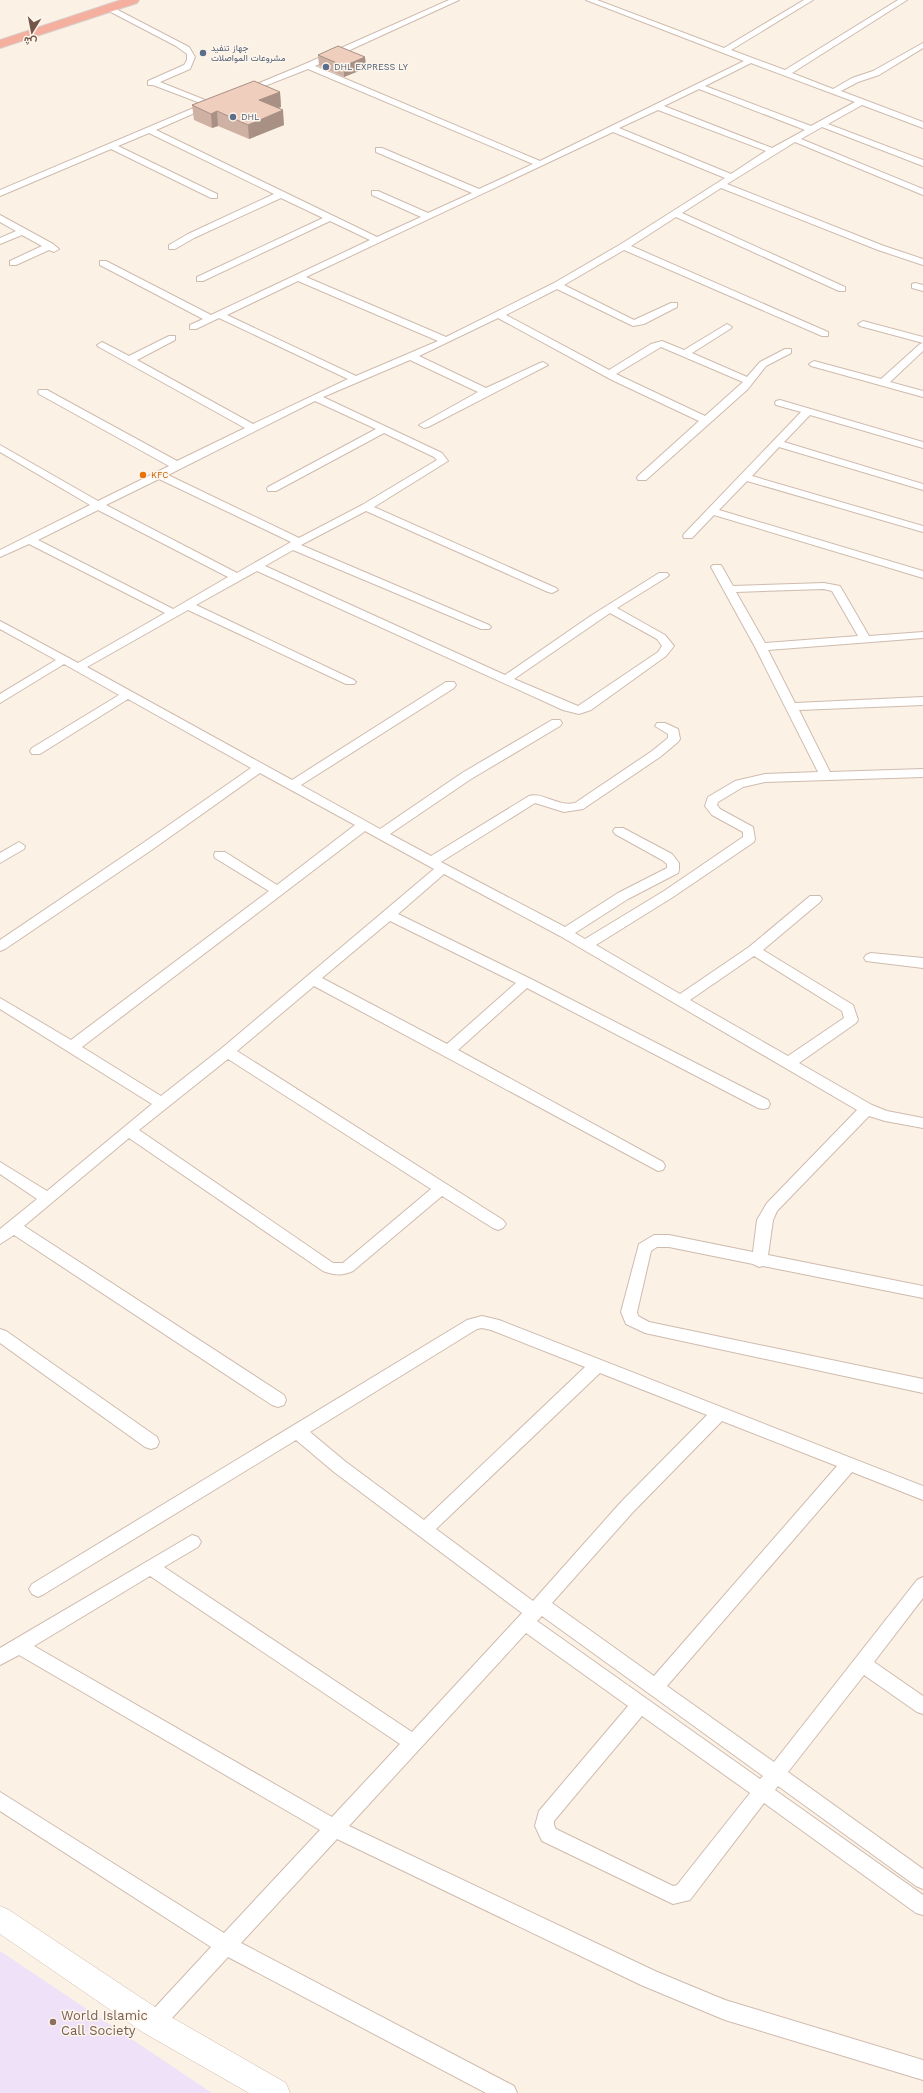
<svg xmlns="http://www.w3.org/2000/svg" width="923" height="2093" viewBox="0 0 923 2093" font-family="'Work Sans',Vazirmatn,sans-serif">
<rect width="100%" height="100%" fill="#fbf1e5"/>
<polygon fill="#eee1f8" points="0,1951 212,2093 0,2093"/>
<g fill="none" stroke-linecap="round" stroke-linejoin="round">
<g stroke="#cfbbae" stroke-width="2">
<g id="street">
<path d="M 449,0 L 459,0 L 315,66 L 540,161 L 744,61 L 586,0 L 597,0 L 724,48 L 804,0 L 813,0 L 731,50 L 785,70 L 898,0 L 907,0 L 792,73 L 833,89 L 852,78 L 873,71 L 923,43 L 923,48 L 879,75 L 858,82 L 841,91 L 923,122 L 923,128 L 862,105 L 828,124 L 923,160 L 923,166 L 822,127 L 801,139 L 923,189 L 923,195 L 795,142 L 727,184 L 884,246 L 923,259 L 923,265 L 878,250 L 721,188 L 682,213 L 845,287 L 845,291 L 839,291 L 676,217 L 631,246 L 828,332 L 828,336 L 822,336 L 624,250 L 564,285 L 634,320 L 671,303 L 677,303 L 677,307 L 644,324 L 633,326 L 557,289 L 506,315 L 609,370 L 651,344 L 662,341 L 684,350 L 727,324 L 732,327 L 730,329 L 692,353 L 747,377 L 760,362 L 785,349 L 791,349 L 791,353 L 766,366 L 748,389 L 646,480 L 638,480 L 637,478 L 638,476 L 699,421 L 612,380 L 498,318 L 419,356 L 486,388 L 540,363 L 543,362 L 548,365 L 428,427 L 424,428 L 419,425 L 478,392 L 410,360 L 323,397 L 442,453 L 448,461 L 374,507 L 556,588 L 558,590 L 552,593 L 548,592 L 366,511 L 301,545 L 489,625 L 491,627 L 489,629 L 481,629 L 293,550 L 265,566 L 505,675 L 592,615 L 659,573 L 667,573 L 669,575 L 667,577 L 617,608 L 665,635 L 674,646 L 666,656 L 591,710 L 579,714 L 563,710 L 257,571 L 196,605 L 354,680 L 356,682 L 354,684 L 346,684 L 188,610 L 87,667 L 292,780 L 446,682 L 454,682 L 456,685 L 454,688 L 301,785 L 380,829 L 462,773 L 552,720 L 560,720 L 562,723 L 560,726 L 471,779 L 390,834 L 431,856 L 529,796 C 544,792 557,807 575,803 L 652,751 L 668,738 L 668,734 L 655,726 L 657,723 L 665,723 L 678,729 L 680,739 L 678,742 L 660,757 L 583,809 L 564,812 L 535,803 L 441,862 L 565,927 L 618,893 L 667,868 L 667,864 L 662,860 L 615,834 L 613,831 L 615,828 L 623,828 L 672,854 L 679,863 L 679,870 L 678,873 L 628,899 L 575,933 L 585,939 L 664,891 L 743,837 L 743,832 L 712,815 L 705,806 L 708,797 L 735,781 L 765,774 L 818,772 L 755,647 L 711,567 L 713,565 L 721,565 L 733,586 L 824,583 L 840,586 L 869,636 L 923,632 L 923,638 L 768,650 L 795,703 L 923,697 L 923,705 L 799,710 L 830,772 L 923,769 L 923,777 L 765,782 L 743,787 L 718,802 L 717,805 L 720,809 L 753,827 L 755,839 L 754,842 L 673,897 L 596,945 L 680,994 L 749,947 L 810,896 L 820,896 L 822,899 L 820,902 L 763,950 L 853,1005 L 858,1020 L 856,1023 L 799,1063 L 872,1105 L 887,1111 L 923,1118 L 923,1128 L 885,1121 L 869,1116 L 777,1211 L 773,1220 L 768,1255 L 923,1286 L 923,1298 L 763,1266 L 759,1267 L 753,1264 L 669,1247 L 657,1247 L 651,1251 L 637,1312 L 638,1316 L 649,1322 L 923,1379 L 923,1393 L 645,1333 L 626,1324 L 621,1312 L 639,1244 L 654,1235 L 669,1235 L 753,1252 L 757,1220 L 767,1203 L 857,1110 L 560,936 L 444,874 L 398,914 L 531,979 L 768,1100 L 770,1104 L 768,1108 L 763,1109 L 758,1108 L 527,988 L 458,1050 L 663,1162 L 665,1166 L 663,1170 L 658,1171 L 314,986 L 237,1051 L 503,1220 L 506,1224 L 503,1228 L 498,1230 L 493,1228 L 442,1196 L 353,1271 C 342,1276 334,1275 323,1271 L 129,1138 L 24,1226 L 284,1395 L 286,1400 L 284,1405 L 278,1407 L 272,1405 L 14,1235 L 0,1244 L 0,1229 L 37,1199 L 0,1174 L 0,1162 L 47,1191 L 152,1104 L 0,1009 L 0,998 L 71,1040 L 269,891 L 215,858 L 214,855 L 215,852 L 225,852 L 277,885 L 355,825 L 260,773 L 153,849 L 5,949 L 0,951 L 0,940 L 143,843 L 251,768 L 128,699 L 40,754 L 32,754 L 30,751 L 32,748 L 119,695 L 64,664 L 0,703 L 0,694 L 56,660 L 0,629 L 0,621 L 78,663 L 165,613 L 29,544 L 0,557 L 0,550 L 90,505 L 0,452 L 0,445 L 98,501 L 169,466 L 39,394 L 38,392 L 39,390 L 47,390 L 177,461 L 245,428 L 99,347 L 97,345 L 102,342 L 129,356 L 169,336 L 175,336 L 175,340 L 137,360 L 253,424 L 348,379 L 219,318 L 196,329 L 190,329 L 190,325 L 203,319 L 100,265 L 100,261 L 106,261 L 211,315 L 370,240 L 330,221 L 203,281 L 197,281 L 197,277 L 323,218 L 281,198 L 194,238 L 175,249 L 169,249 L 169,245 L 188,234 L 274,194 L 149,133 L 118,146 L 217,194 L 217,198 L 211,198 L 111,149 L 0,196 L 0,190 L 203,104 L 153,85 L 148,85 L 148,81 L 184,65 L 187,60 L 187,54 L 176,46 L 107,10 L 107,6 L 110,6 L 189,47 L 195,57 L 190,69 L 160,82 L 215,104 L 156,130 L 377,237 L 421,217 L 372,195 L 372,191 L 378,191 L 428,213 L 472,193 L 376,152 L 376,148 L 382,148 L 479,189 L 533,164 L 308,69 L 247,93 L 240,91 L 305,64 ZM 751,63 L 855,102 L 811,126 L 705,86 ZM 699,89 L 805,130 L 772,148 L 664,106 ZM 658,110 L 766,151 L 731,174 L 619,128 ZM 613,132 L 725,178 L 621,244 L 554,283 L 446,337 L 306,277 ZM 298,281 L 438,341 L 356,376 L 227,315 ZM 661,347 L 743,382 L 705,416 L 616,374 ZM 315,401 L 376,429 L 268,487 L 267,489 L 268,491 L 276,491 L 384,433 L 434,457 L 437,460 L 362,505 L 299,538 L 168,475 ZM 159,479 L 291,542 L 237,573 L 106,505 ZM 98,510 L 228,577 L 173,609 L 38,540 ZM 824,589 L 832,591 L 858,636 L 765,643 L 736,592 ZM 610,613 L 657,639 L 662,646 L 658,652 L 578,706 L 514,679 ZM 365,831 L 434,869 L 222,1048 L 161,1096 L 82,1047 ZM 390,921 L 516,983 L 447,1044 L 322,978 ZM 754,956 L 842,1011 L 844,1018 L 788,1056 L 690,1000 ZM 228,1059 L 431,1189 L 343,1263 L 333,1263 L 139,1130 Z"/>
<polygon points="0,215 53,244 59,249 54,252 49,250 16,265 10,265 10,261 42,246 22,235 0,244 0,238 16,231 0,222"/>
<polygon points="915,283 923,285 923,291 912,288 912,284"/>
<polygon points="863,321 923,337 923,343 860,326 858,324"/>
<polygon points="923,343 923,351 890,382 923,391 923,397 811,366 809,364 814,361 881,379 920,344"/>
<polygon points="780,400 923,442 923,448 810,415 784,442 923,484 923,490 779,447 752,476 923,526 923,532 747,481 719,510 923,571 923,578 714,515 692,538 684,538 683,536 684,534 801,412 776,405 775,403 776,401"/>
<polygon points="19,842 25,846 24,849 0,863 0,853"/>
<polygon points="871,953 923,958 923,968 866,961 864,958 866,955"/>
<path d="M 482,1316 L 499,1320 L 923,1486 L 923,1500 L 852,1472 L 667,1686 L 774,1762 L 917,1580 L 923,1577 L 923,1598 L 874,1662 L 923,1696 L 923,1714 L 917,1712 L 864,1675 L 788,1772 L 923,1869 L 923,1889 L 916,1886 L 778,1786 L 775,1790 L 923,1895 L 923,1915 L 916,1913 L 764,1803 L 690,1900 L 673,1904 L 542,1841 L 535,1826 L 539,1811 L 628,1706 L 526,1633 L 349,1826 L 655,1971 L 725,2000 L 923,2060 L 923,2080 L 725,2020 L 641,1985 L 337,1839 L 241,1943 L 514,2086 L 517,2093 L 486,2093 L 228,1957 L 161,2030 L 154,2033 L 147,2030 L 144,2023 L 147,2016 L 211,1947 L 0,1811 L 0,1792 L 224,1933 L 320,1830 L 19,1655 L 0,1665 L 0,1648 L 192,1535 L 198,1537 L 201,1542 L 198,1547 L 164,1567 L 412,1732 L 522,1613 L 334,1472 L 296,1440 L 44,1594 L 38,1597 L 32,1594 L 29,1589 L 32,1584 L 467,1320 ZM 482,1328 L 491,1330 L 585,1367 L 424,1520 L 346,1462 L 310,1432 L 477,1329 ZM 600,1373 L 707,1415 L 621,1502 L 533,1601 L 436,1529 ZM 722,1421 L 837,1466 L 654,1676 L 552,1603 L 633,1512 ZM 150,1576 L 400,1744 L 332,1817 L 34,1646 ZM 542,1616 L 763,1776 L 760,1779 L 537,1621 ZM 642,1716 L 750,1793 L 677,1885 L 673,1886 L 556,1829 L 554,1825 L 554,1821 Z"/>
<polygon points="0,1329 6,1331 157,1437 159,1442 157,1447 151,1449 145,1447 0,1343"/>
</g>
</g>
<g stroke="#d1baac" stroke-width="1">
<polygon id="secondary" points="0,1906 9,1910 164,2013 286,2083 290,2093 249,2093 144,2033 0,1934"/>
</g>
<g stroke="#d8d0cd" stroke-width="2">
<polygon id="highway" points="121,0 139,0 137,3 0,48 0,40"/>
</g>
<use href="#street" fill="#fff" fill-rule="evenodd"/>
<use href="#secondary" fill="#fff" fill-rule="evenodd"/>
<use href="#highway" fill="#f4af9e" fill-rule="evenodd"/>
</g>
<g fill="#ceb1a3">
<polygon points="318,55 365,57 366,68 344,77 319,66"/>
<polygon points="280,92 281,107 277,108 284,125 249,139 218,126 212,128 194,120 192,105"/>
</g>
<g fill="#a89084">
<polygon points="365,57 366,68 344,77 344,66"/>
<polygon points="280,92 281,107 260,115 259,100"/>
<polygon points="283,110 284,125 249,139 248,125"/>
<polygon points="217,111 218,126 212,128 211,114"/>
</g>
<g fill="#f0cebd" stroke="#a89084">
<polygon points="338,46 365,57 344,66 318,55"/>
<polygon points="254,81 280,92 259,100 283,110 248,125 217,111 211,114 192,105"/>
</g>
<g fill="#5c6f8a" stroke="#fef5eb" stroke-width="1.5">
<circle cx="203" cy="53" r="4"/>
<circle cx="326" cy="67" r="4"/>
<circle cx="233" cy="117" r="4"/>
</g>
<circle fill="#e8710a" stroke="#fef5eb" stroke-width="1.5" cx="143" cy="475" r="4"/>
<circle fill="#8d6e63" stroke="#fef5eb" stroke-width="1.5" cx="53" cy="2022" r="4"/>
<g text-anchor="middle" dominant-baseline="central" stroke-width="3" stroke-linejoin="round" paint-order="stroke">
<g font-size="9" fill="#4e5e75" stroke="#fef5eb" text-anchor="start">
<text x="211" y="48">جهاز تنفيد<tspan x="211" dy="10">مشروعات المواصلات</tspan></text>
<text x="334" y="67">DHL EXPRESS LY</text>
<text x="241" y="117">DHL</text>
</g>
<g font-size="9" fill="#c56008" stroke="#fef5eb" text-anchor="start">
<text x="151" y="475">KFC</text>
</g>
<g font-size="13" fill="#785e54" stroke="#fef5eb" text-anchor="start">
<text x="61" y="2015">World Islamic<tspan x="61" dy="15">Call Society</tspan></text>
</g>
</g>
<g transform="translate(32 32) rotate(190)" stroke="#fef5eb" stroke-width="3" paint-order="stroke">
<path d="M0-3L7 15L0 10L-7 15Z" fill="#73574b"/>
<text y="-6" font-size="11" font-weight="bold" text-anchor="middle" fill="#73574b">ش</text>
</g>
</svg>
